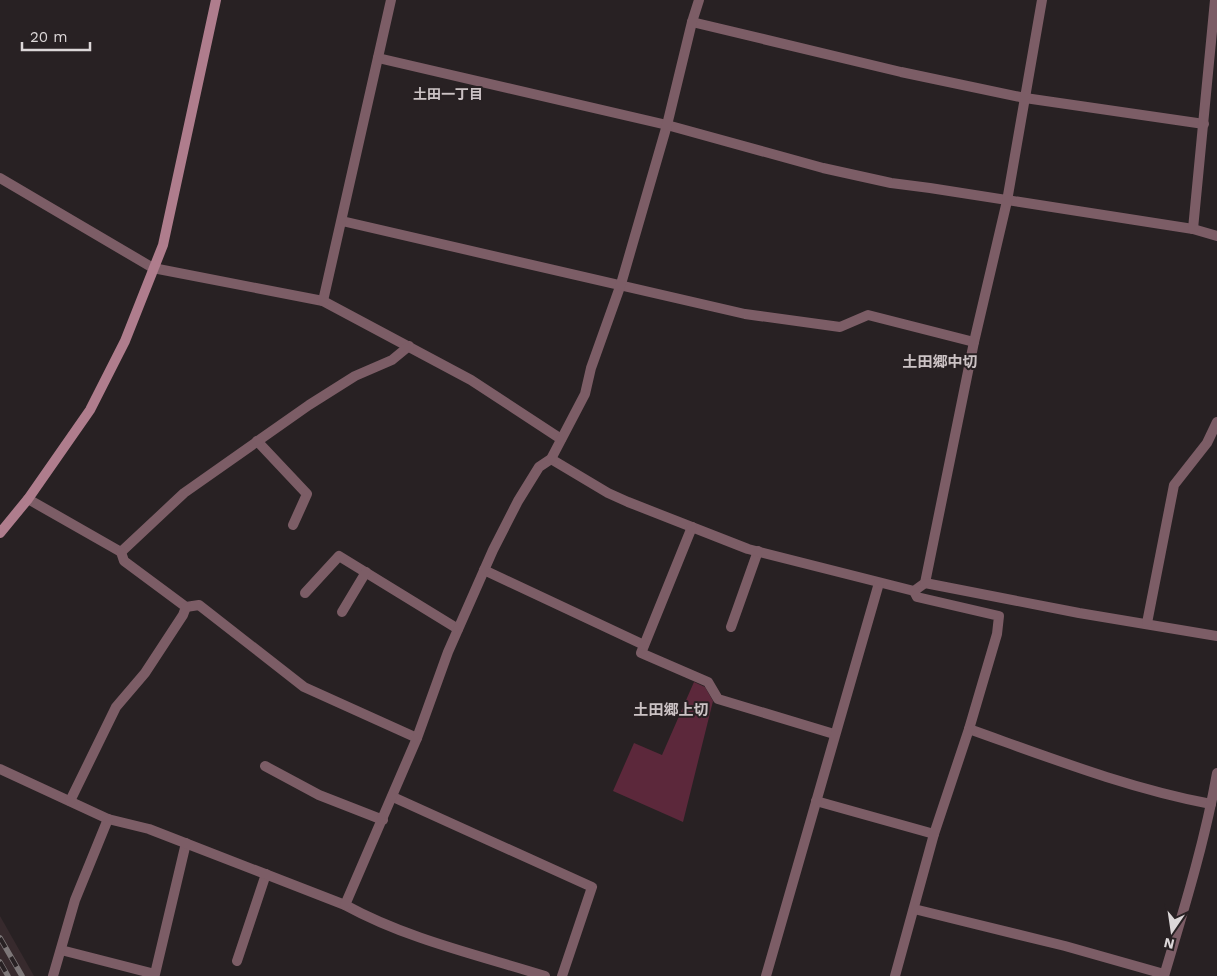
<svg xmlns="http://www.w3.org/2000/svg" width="1217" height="976" viewBox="0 0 1217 976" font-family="'Work Sans','Noto Sans JP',sans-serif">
<rect width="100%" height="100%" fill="#282123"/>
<polygon fill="#372a2d" points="0,916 34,976 0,976"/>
<polygon fill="#5c283b" points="694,682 705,687 713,701 683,822 613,791 634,743 662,755"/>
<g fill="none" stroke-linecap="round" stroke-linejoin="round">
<g stroke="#7c5d66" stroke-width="10">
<polyline points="257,441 307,494 293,525"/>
<polyline points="305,593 339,556 458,629"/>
<polyline points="342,612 366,572"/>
<polyline points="731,627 758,551"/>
<polyline points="265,766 319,795 383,820"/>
<polyline points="61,950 155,974 186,843"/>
<polyline points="237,961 266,874"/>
</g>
<g stroke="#7c5d66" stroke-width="10">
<polyline points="692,22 901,72 1025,98 1204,124"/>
<polyline points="378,58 667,125 823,168 891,183 930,188 1193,229 1217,236"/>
<polyline points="0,178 153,268 323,301 471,380 561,439"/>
<polyline points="342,221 745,314 840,327 868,315 974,342"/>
<polyline points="1193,229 1215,0"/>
<polyline points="323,301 391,0"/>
<polyline points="551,459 608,493 628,502 748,549 914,591 925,583 974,342 1007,201 1042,0"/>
<polyline points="28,499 121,552 184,493 309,405 355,376 392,360 409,346"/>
<polyline points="692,527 641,653 708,682 718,699 834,734"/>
<polyline points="121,552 124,561 186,607 199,605 304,687 417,738"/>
<polyline points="484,570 644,645"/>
<polyline points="925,583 1079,613 1217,636"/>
<polyline points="914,591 917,597 999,616 997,634 969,729"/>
<polyline points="1147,623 1174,485 1207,443 1217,422"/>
<path d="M 0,769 L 108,819 L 149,829 L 345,905 C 407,939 478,955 545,976"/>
<polyline points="393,797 592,887 562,976"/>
<polyline points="70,801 116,707 145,673 183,615 186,607"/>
<polyline points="816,801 934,834"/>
<polyline points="345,905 417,738 448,652 493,550 518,501 539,467 551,459 585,394 591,368 621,284 667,125 692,22 699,0"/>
<polyline points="914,909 1065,946 1164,974"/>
<polyline points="53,976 75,900 108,819"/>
<polyline points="766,976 879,583"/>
<path d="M 895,976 L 934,834 L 969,729 C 1048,757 1127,788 1211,804"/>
<path d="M 1164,976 C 1184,909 1205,841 1217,773"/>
</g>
<polyline stroke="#af7d8d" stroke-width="10" points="0,533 28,499 90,410 125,341 163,245 216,0"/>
<g stroke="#7d7778" stroke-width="5.5">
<g id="rail">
<polyline points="0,938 22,976"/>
<polyline points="0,962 8,976"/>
</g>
</g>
<use href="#rail" stroke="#282123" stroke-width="4" stroke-dasharray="11" stroke-linecap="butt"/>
</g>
<g text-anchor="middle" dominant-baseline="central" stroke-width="4" stroke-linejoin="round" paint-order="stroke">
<g font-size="14" font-weight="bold" fill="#ccc3c5" stroke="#282123">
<text x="448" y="94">土田一丁目</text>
</g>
<g font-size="15" font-weight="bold" fill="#ccc3c5" stroke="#282123">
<text x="940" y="362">土田郷中切</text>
<text x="671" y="710">土田郷上切</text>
</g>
</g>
<g transform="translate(1172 931) rotate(193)" stroke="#282123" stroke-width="4" paint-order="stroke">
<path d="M0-4L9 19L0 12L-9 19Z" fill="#dcd7d8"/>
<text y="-8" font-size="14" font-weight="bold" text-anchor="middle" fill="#dcd7d8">N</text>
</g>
<path d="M22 42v8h68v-8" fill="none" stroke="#dcd7d8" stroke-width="2.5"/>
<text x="30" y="42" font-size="15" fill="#dcd7d8" stroke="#282123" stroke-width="4" paint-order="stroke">20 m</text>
</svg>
